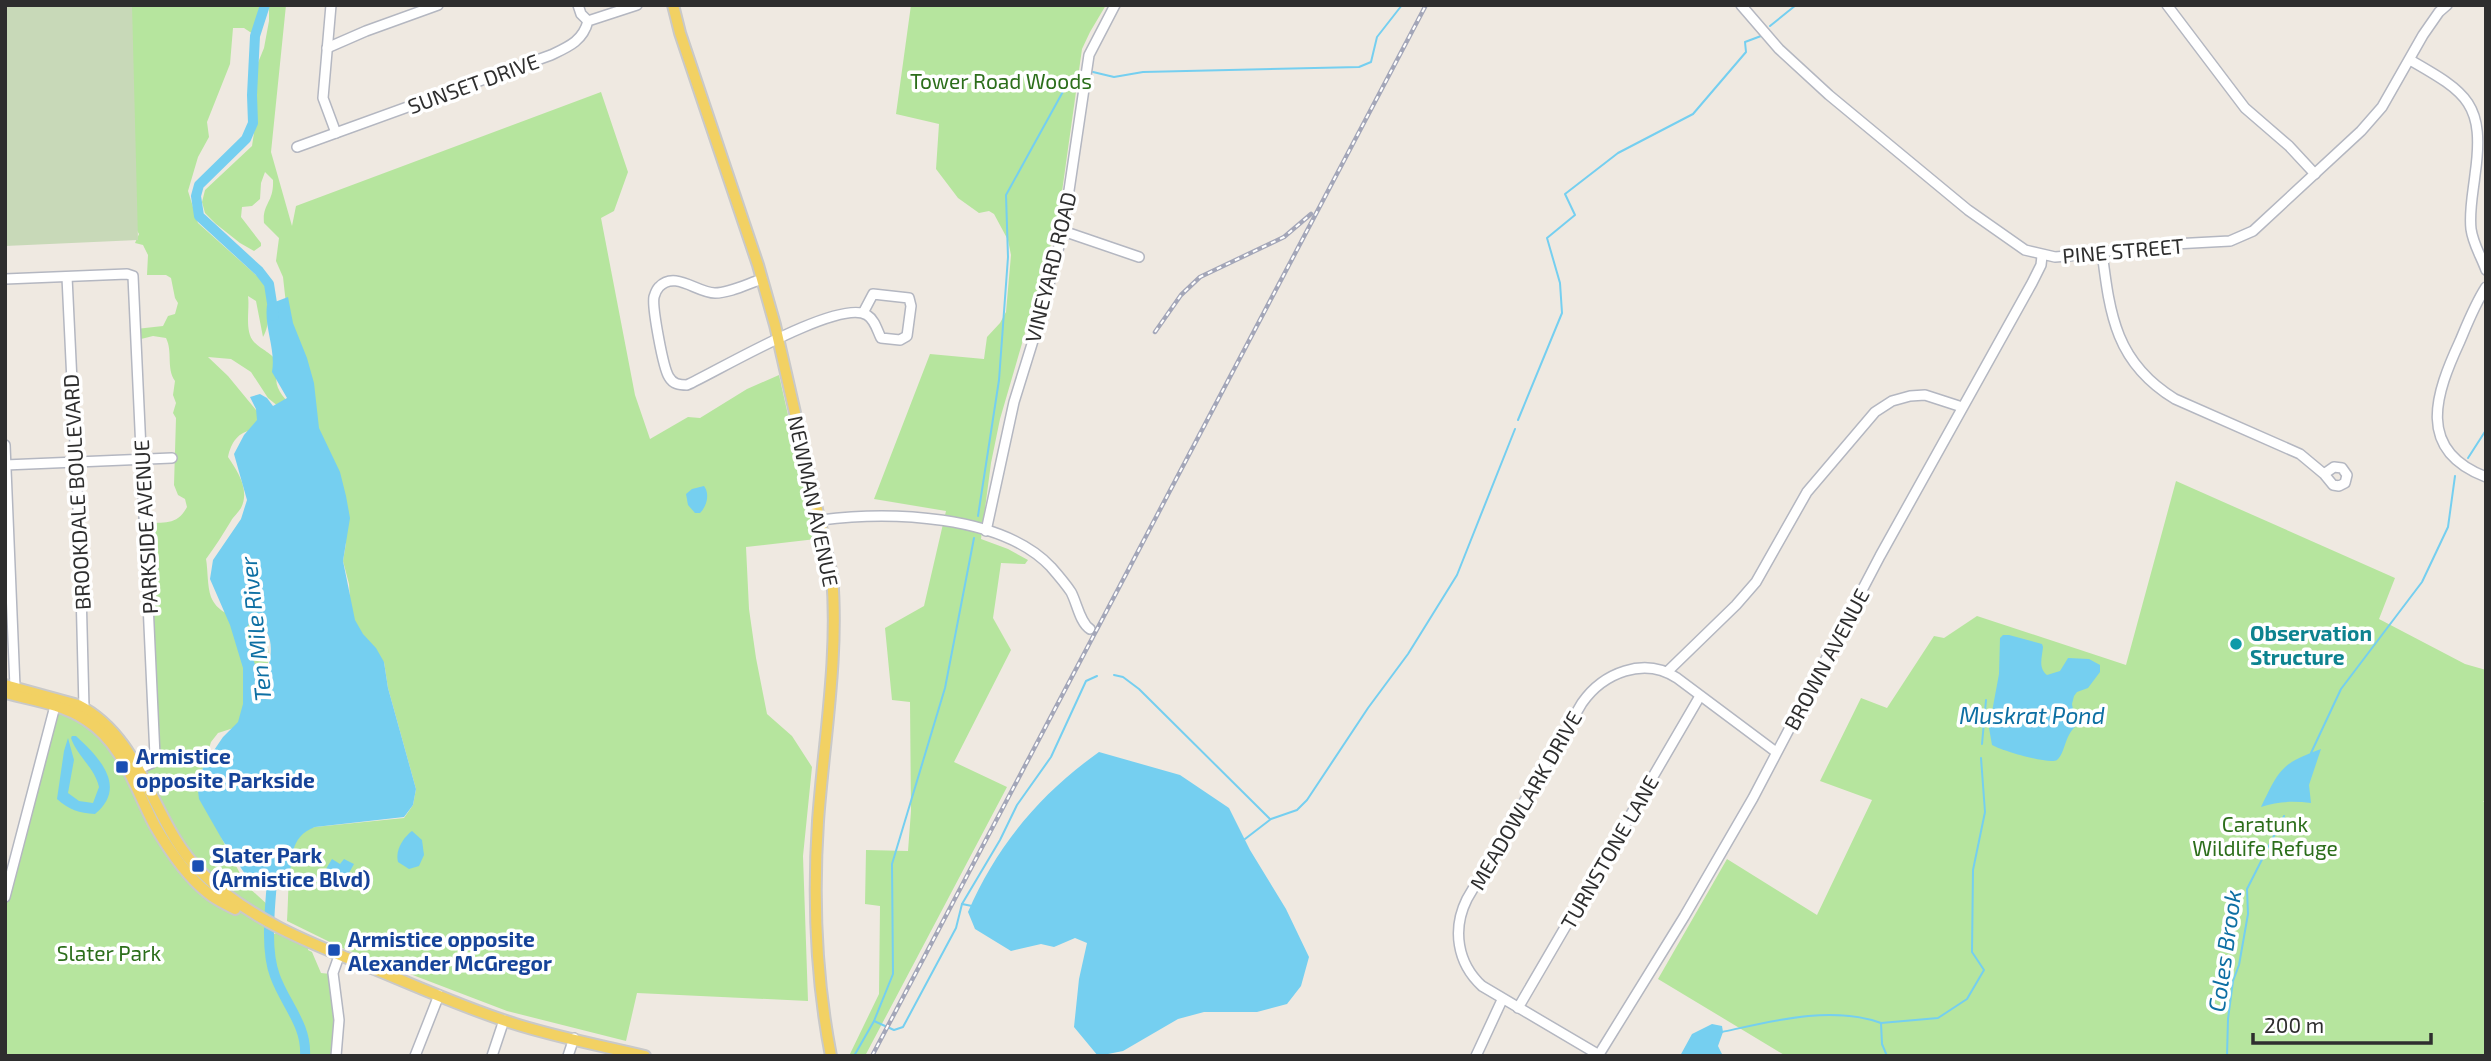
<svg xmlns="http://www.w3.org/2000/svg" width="2491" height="1061" viewBox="0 0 2491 1061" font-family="'Exo 2',sans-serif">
<rect width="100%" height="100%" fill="#efe9e1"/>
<g fill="#b6e59e">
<path d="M 122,5 L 260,5 L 253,34 L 244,28 L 233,28 L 230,64 L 207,122 L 209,137 L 198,157 L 188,191 L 198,223 L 265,283 C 270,298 271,324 263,337 L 256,301 L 248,296 C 250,309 244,331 254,342 C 263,351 270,351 280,365 C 270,387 282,394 295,411 L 279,407 L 268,398 L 251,372 L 231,359 L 208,357 L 228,376 L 265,421 L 254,430 C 238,431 231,443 228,457 C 238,472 250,490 241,508 C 238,513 233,517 231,521 C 223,534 215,547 206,559 C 208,570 207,586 211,597 C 217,611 228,614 240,619 C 293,638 259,692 243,725 L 218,733 L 211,742 L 199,781 L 200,800 L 215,818 L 222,839 L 246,885 L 269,906 L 271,916 L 265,929 L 275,934 L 279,928 L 310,943 L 308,950 L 312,952 L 321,973 L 331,974 L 337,999 L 336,1056 L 5,1056 L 5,905 L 56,710 C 89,720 107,744 126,771 L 154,760 L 145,523 C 164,522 177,526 187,507 L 185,499 L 178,495 L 174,485 L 176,418 L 173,413 L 176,403 L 173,395 L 175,381 C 166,368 173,352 166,338 L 153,336 L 137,340 L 136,329 L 163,326 L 168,316 L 175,314 L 178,303 L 175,298 L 171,278 L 166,275 L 147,275 L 148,255 L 143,245 L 135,243 L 139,234 L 136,229 Z"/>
<path d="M 269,5 L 286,5 L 271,152 L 292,226 L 296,206 L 601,92 L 628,172 L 614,211 L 601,218 L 635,395 L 650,439 L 688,417 L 700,418 L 747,389 L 779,375 L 816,539 L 746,547 L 749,609 L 756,658 L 767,714 L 792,736 L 812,767 L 803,856 L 808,1001 L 637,993 L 626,1041 L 507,1011 L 342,948 L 287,921 C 289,897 287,860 297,839 C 301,831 307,829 315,827 L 404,818 L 413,805 L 416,789 L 388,688 L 384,662 L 354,658 L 349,584 L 343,561 L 346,543 L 321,470 L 316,411 L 286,304 L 283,277 L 276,261 L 279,238 L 264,223 C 262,203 274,203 273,180 L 265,172 L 261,183 L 260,199 L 252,206 L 242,207 L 241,217 L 261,243 L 261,246 L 254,251 L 240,243 L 216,224 L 205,213 L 202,202 L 205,190 L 252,146 L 257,113 L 255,70 L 264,48 L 269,21 Z"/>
<polygon points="911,5 1106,5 1090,32 1082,49 1058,220 1000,419 991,463 981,539 1008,549 1028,560 1025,564 1001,563 993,618 1011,650 954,762 1007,787 865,1056 849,1056 879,994 880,906 865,904 866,850 908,851 911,811 910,702 892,700 885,628 924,606 946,511 874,499 930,354 984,359 987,337 1000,323 1006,312 1011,255 1008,240 994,214 989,211 979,213 958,198 936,169 939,124 896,114"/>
<polygon points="2176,481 2395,578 2379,619 2465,664 2486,670 2486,799 2483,802 2486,802 2486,1056 1786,1056 1658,979 1727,859 1817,915 1872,800 1820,781 1861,698 1887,708 1934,636 1944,638 1977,616 2126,665"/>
</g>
<polygon fill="#c8d9b8" points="5,5 132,5 138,240 5,246"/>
<g fill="#75cff0" fill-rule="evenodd">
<path d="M 288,297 L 293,323 L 307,358 L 314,383 L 319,428 L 340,472 L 346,496 L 350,518 L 343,561 L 355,620 L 363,634 L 376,648 L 384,662 L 388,688 L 416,789 L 413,805 L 404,817 L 315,827 C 289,836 291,862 290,886 L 272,883 L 253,886 L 223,841 L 199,799 L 197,783 L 204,765 L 223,737 L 238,722 L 243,704 L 243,668 L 230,625 L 210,579 L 213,560 L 241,519 L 247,500 L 234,454 L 244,435 L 257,420 L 256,409 L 250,397 L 260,394 L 267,398 L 273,406 L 287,398 L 272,372 C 276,349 264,328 267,305 ZM 250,623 C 278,626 272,659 265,677 L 259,675 L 247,643 L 247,627 Z"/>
<path d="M 704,486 C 710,494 707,506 700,513 L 695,513 L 688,505 L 686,494 L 692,489 Z"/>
<path d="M 2003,635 L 2009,635 L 2042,644 L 2043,647 C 2042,658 2038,668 2047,675 L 2060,671 L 2068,658 L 2089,659 L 2100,665 L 2100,672 L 2088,688 L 2077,692 L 2074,696 L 2072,704 L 2076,726 C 2064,736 2066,752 2057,760 C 2049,765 2000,750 1992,745 L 1989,728 L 1999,674 L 2000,638 Z"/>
<path d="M 72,736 L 76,736 C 99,757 128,787 95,814 C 79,813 69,810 57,799 L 64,751 L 68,738 L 74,760 L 68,793 L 79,801 L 93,803 L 99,787 C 95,768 77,756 71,738 Z"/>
<path d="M 2321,749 L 2309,785 L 2311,803 C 2294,801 2278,801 2261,807 C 2280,768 2281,764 2321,749 Z"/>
<path d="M 1099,752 L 1180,775 L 1229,808 L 1250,850 L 1286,909 L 1309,957 L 1301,986 L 1287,1004 L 1257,1012 L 1204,1012 L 1178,1019 L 1123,1051 L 1098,1056 L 1074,1027 L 1079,979 L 1087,943 L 1075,938 L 1054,947 L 1041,944 L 1011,951 L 975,929 L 968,912 C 997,845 1040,794 1099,752 Z"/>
<path d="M 412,831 L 422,840 L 424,855 L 419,866 L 409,869 L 398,862 C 395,850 403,838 412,831 Z"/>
<polygon points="332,859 340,864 344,859 354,864 345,880 326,869"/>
<polygon points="1712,1024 1722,1026 1723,1032 1718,1046 1723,1056 1680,1056 1692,1034"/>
</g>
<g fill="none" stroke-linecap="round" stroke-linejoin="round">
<g stroke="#75cff0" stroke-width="2">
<polyline points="1770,26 1796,5"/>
<polyline points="1093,72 1114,77 1143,72 1359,67 1371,62 1377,37 1402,5"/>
<polyline points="1518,420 1562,313 1560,283 1547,238 1575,215 1565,194 1618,153 1693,114 1746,52 1745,42 1761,36"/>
<polyline points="2468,458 2486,430"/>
<polyline points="978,516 999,380 1008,257 1006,195 1071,77"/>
<polyline points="1114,675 1123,677 1139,689 1270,819"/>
<polyline points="1982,744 1986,700"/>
<polyline points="2311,753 2341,689 2422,582 2448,527 2455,476"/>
<polyline points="1245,839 1271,819 1297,810 1307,800 1368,708 1408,654 1457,575 1515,429"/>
<polyline points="962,904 972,906"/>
<polyline points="874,1021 894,1030 903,1027 956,928 962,904 1000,840 1017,805 1051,757 1086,681 1097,676"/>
<polyline points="1881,1023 1938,1018 1967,999 1984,970 1972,952 1973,870 1985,812 1981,758"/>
<path d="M 1722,1032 C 1772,1021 1831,1005 1881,1023 L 1882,1044 L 1887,1056"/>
<polyline points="854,1056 874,1021 893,974 892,864 945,688 974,538"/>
<polyline points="2227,1056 2228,1019 2233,981 2239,965 2248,914 2247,889 2284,816"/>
</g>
<g stroke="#75cff0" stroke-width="10">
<polyline points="265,5 255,36 252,95 253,123 246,139 199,185 196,196 199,216 259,271 269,284 274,316"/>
<path d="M 273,869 C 271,900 264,947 275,976 C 285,1004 307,1025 305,1056"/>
</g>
<g stroke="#b4b7c1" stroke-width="12">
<g id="minor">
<polyline points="331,5 323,98 336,133"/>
<polyline points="578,5 581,14 588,21"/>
<polyline points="1741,5 1779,49 1829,95 1968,210 2025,250 2055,257 2080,255 2155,245 2230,241 2253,231 2361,131 2382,107 2423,35 2439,12 2447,5"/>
<polyline points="2167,5 2245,108 2289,146 2315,174"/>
<polyline points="327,48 366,31 438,5"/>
<path d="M 2410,60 C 2468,93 2485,104 2475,175 C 2473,193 2469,211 2471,229 C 2473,244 2481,256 2486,270"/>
<path d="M 297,147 L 551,55 C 568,47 583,41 588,21 L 637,5"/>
<polyline points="1063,231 1139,257"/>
<path d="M 2102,252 C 2110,316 2116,363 2175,399 L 2300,454 L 2324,474 L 2334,467 L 2342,468 L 2347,475 L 2345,483 L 2339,486 L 2333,485 L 2324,474"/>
<polyline points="67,277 80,550 84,708"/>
<polyline points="5,279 127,274 133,276 155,756 152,763 139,769"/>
<path d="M 762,279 C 747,284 730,293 715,293 C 697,293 675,270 659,287 C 656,290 655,294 654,297 C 652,307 663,368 669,377 C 673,384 679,385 687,385 C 718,371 839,298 867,315 C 875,320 877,330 881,338 L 900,340 L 907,336 L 911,306 L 909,298 L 873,294 L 863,313"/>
<path d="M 2486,287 C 2475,304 2468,322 2460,341 C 2436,393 2415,450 2486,477"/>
<polyline points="5,445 15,687"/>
<polyline points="5,465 172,458"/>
<path d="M 821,520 C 888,511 1001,514 1051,567 C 1058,575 1065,583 1071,592 C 1077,603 1080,623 1090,629"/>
<polyline points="986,531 1014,402 1041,315 1063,231 1089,55 1115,5"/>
<polyline points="1667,672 1736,605 1756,582 1807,492 1875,412 1892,401 1910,396 1925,395 1962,407"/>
<polyline points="5,897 55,706"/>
<polyline points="1518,1008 1700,696"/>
<path d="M 1599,1055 L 1482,986 C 1457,963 1452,929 1467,899 L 1582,703 C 1603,673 1644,656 1677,678 L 1776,752"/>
<polyline points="336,1056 339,1020 333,973 339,956"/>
<polyline points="415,1056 439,995"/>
<polyline points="492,1056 504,1020"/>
<polyline points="568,1056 574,1038"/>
<polyline points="1476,1056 1502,1000"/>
<polyline points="1598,1056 1684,917 1753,798 1880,556 2032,283 2041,265 2042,256"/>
</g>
</g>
<g stroke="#c9c9c9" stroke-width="14">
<g id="major">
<path d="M 673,5 L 680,33 L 758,265 L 775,325 L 832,575 C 839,657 824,739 818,821 C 813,898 816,979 831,1056"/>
<path d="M 5,685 L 78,705 C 145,739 151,824 202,873 C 249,920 312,944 372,968 C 416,986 460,1006 506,1021 C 550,1036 599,1045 645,1056"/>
<path d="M 5,693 C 32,700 62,704 86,720 C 124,744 135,789 155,826 C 169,850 186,876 208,893 C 216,900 226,904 235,909"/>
</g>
</g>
<use href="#minor" stroke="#fff" stroke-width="9"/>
<use href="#major" stroke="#f2d163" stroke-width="10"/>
<g stroke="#a3a6b8" stroke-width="4.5">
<g id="rail">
<polyline points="1155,332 1181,295 1200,277 1284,237 1311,214"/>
<polyline points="872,1056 1426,5"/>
</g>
</g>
<use href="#rail" stroke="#fff" stroke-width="2" stroke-dasharray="5" stroke-linecap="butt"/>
</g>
<circle fill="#0f9aa8" stroke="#fff" stroke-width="2.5" cx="2236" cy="644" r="7"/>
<g fill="#1a4fb4" stroke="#fff" stroke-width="2.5">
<rect x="115" y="760" width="14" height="14" rx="3.5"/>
<rect x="191" y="859" width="14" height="14" rx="3.5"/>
<rect x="327" y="943" width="14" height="14" rx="3.5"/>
</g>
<g text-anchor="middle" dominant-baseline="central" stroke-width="7" stroke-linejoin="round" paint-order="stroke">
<g font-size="21" fill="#2c6e1b" stroke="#fff">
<text x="1001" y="80">Tower Road Woods</text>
<text x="2265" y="823">Caratunk<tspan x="2265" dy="24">Wildlife Refuge</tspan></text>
<text x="109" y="952">Slater Park</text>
</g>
<g font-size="21" fill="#2e2e2e" stroke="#fff">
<text transform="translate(473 83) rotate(-20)">SUNSET DRIVE</text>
<text transform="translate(2123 250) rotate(-5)">PINE STREET</text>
<text transform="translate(1050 267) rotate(-76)">VINEYARD ROAD</text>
<text transform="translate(76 492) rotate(-93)">BROOKDALE BOULEVARD</text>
<text transform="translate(814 501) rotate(78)">NEWMAN AVENUE</text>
<text transform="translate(145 527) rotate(-93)">PARKSIDE AVENUE</text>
<text transform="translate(1826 659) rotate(-62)">BROWN AVENUE</text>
<text transform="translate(1525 800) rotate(-60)">MEADOWLARK DRIVE</text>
<text transform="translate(1609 852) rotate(-60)">TURNSTONE LANE</text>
</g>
<g font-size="21" font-weight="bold" fill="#0d838f" stroke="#fff" text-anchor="start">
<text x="2250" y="632">Observation<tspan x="2250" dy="24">Structure</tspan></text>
</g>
<g font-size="21" font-weight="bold" fill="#164399" stroke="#fff" text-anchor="start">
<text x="136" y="755">Armistice<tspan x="136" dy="24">opposite Parkside</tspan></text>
<text x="212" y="854">Slater Park<tspan x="212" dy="24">(Armistice Blvd)</tspan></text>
<text x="348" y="938">Armistice opposite<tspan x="348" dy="24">Alexander McGregor</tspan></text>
</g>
<g font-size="23" font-style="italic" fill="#0d6fa3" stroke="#fff">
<text transform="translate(255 629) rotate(-96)">Ten Mile River</text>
<text x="2032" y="715">Muskrat Pond</text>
<text transform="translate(2224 951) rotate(-82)">Coles Brook</text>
</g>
</g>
<rect width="2491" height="1061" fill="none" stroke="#2e2e2e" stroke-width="14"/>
<path d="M2253 1033v10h178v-10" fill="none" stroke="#2e2e2e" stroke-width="3.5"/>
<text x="2264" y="1033" font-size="21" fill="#2e2e2e" stroke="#ffffff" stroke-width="5" paint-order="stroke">200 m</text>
</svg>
